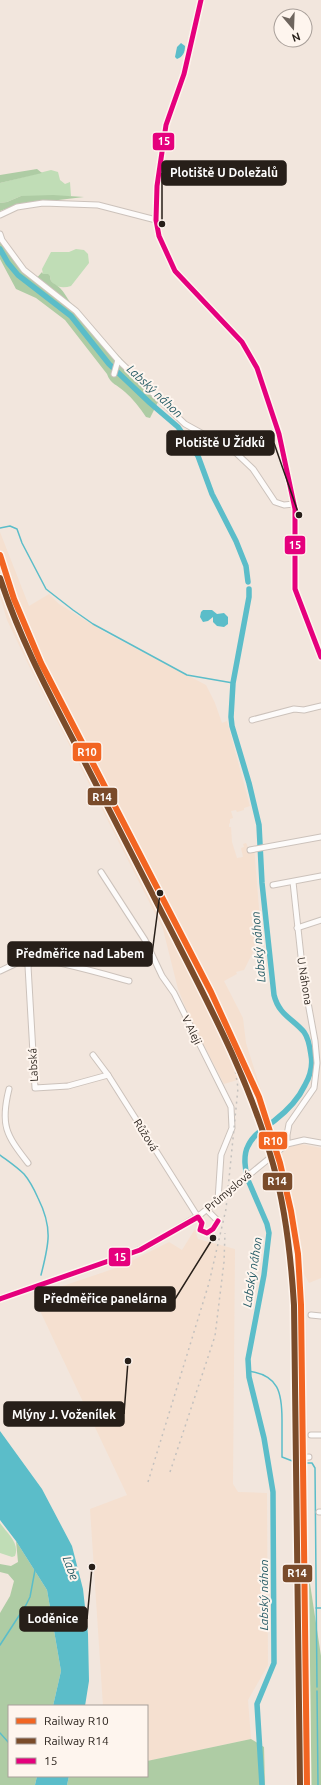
<svg xmlns="http://www.w3.org/2000/svg" width="321" height="1785" viewBox="0 0 321 1785" font-family="Ubuntu,sans-serif">
<rect width="100%" height="100%" fill="#f2e6dd"/>
<g fill="#f5e0d0">
<polygon points="0,532 29,606 49,594 59,604 106,633 206,685 215,703 222,723 227,721 250,806 244,808 244,810 237,812 236,810 231,811 233,818 230,819 230,823 229,824 229,827 231,827 232,842 237,858 243,857 241,848 244,847 243,844 246,843 248,847 254,846 261,933 259,934 259,944 254,945 255,948 244,970 236,972 237,974 224,981 243,1018 246,1043 281,1152 289,1147 301,1144 321,1148 321,1278 309,1283 304,1274 306,1305 311,1785 303,1785 296,1292 291,1233 282,1188 255,1099 244,1078 224,1084 189,1016 178,989 163,929 28,664 7,620 0,596"/>
<polygon points="195,1229 198,1239 235,1249 233,1484 238,1492 267,1493 268,1665 248,1700 251,1739 147,1761 147,1706 103,1706 90,1509 127,1495 33,1296 119,1267 169,1242 182,1250"/>
</g>
<g fill="#c0ddb6">
<polygon points="51,170 58,172 60,180 65,184 70,182 71,196 21,196 7,202 0,203 0,183"/>
<path d="M 76,249 L 84,250 L 88,254 L 89,263 L 71,286 C 62,289 50,287 50,276 L 43,274 L 42,269 L 51,252 L 69,252 Z"/>
<path d="M 0,1523 C 7,1533 20,1543 15,1556 L 12,1557 L 0,1553 Z"/>
</g>
<g fill="#aecca4">
<polygon points="37,169 42,173 0,183 0,175"/>
<polygon points="53,195 84,197 16,205 0,211 0,203 7,202 21,196"/>
<path d="M 0,240 C 10,255 20,269 35,280 L 42,272 L 43,274 L 48,274 L 50,276 C 50,284 55,283 60,288 C 64,292 67,298 70,302 L 159,400 L 150,418 L 146,417 C 140,408 133,399 125,392 C 118,385 110,384 107,374 L 65,320 L 36,298 L 16,289 L 0,259 Z"/>
<polygon points="16,1541 47,1590 61,1671 53,1706 9,1706 9,1776 37,1776 35,1785 0,1785 0,1613 10,1596 14,1581 8,1574 0,1572 0,1564 11,1566 18,1562"/>
<polygon points="309,1577 321,1656 321,1785 311,1785"/>
<polygon points="251,1739 264,1747 265,1785 67,1785 69,1776 147,1776 147,1761"/>
</g>
<g fill="#5bbdc9">
<path d="M 181,43 L 185,46 C 185,52 183,57 177,59 L 175,57 L 177,47 Z"/>
<polygon points="203,610 212,610 217,614 224,613 228,617 228,624 224,627 217,626 213,622 213,617 208,621 203,622 200,617 201,612"/>
<polygon points="0,1431 42,1489 72,1546 83,1589 88,1634 89,1681 85,1706 53,1706 61,1671 47,1590 16,1541 0,1520"/>
<polygon points="37,1776 69,1776 67,1785 35,1785"/>
</g>
<g fill="none" stroke-linecap="round" stroke-linejoin="round">
<g stroke="#5bbdc9" stroke-width="1.5">
<polyline points="0,528 10,526 17,529 22,543 46,589 73,610 93,624 187,675 233,683"/>
<path d="M 0,1155 C 8,1161 17,1167 24,1174 C 30,1181 34,1189 38,1198 C 53,1228 49,1244 41,1275"/>
<path d="M 248,1371 C 279,1375 282,1393 282,1420 C 282,1432 282,1445 282,1457 L 295,1462"/>
<polyline points="299,1463 312,1463 315,1468 317,1687"/>
<polyline points="316,1608 321,1608"/>
<polyline points="0,1645 26,1605 30,1597 35,1570"/>
<polyline points="317,1691 318,1785"/>
<polyline points="0,1733 9,1743"/>
</g>
<g stroke="#5bbdc9" stroke-width="5.5">
<polyline points="0,249 8,263 18,275 71,316 109,364 150,403 178,427 198,456 212,494 236,541 246,566 248,582"/>
<path d="M 249,589 L 249,597 L 233,683 L 231,717 L 232,726 L 249,783 L 259,825 L 262,883 L 274,995 C 279,1015 292,1018 304,1032 C 309,1039 310,1048 311,1055 C 313,1065 310,1076 305,1085 C 298,1100 287,1111 274,1121 C 264,1128 253,1135 248,1146 C 243,1155 245,1171 248,1180 L 267,1224 L 269,1233 L 264,1275 L 248,1359 L 249,1377 L 264,1438 L 273,1492 L 274,1663 L 257,1704 L 262,1785"/>
</g>
<g stroke="#ccc2bb" stroke-width="7">
<g id="minor">
<polyline points="201,0 184,74 166,125 157,186 156,220 159,236 175,271 242,342 257,368 279,434 295,509 295,589 321,657"/>
<polyline points="0,215 17,207 43,203 98,205 156,220"/>
<polyline points="0,234 2,240 24,270 76,311 118,360 185,424 234,451 253,469 275,502 284,505 294,504"/>
<polyline points="114,374 118,360"/>
<polyline points="252,720 294,709 304,710 321,706"/>
<polyline points="250,850 321,837"/>
<polyline points="101,872 145,940 162,976 174,993 231,1107 232,1128 221,1155 218,1200"/>
<polyline points="273,885 321,876"/>
<polyline points="297,928 321,920"/>
<polyline points="0,971 19,962 29,964"/>
<polyline points="93,1055 108,1075 198,1217"/>
<path d="M 108,1075 L 68,1086 L 35,1088 L 28,966 C 30,964 31,961 35,960 C 46,957 114,977 129,981"/>
<path d="M 9,1089 C 0,1125 6,1135 28,1163"/>
<polyline points="287,1144 287,1135 289,1124 314,1088 317,1063 315,1041 303,975 293,882"/>
<polyline points="207,1210 218,1221"/>
<polyline points="0,1299 127,1255 150,1245 201,1214 287,1144 304,1140 321,1143"/>
<polyline points="311,1315 321,1316"/>
<polyline points="311,1435 321,1435"/>
<polyline points="296,1464 297,1458 309,1457"/>
<polyline points="319,1512 321,1512"/>
</g>
</g>
<use href="#minor" stroke="#fdfbfa" stroke-width="5"/>
<g stroke="#c4c1be" stroke-width="1.5" stroke-dasharray="2 4" stroke-linecap="butt">
<polyline points="170,1472 215,1336 224,1262 225,1233"/>
<polyline points="148,1482 209,1283 226,1209 238,1088 234,1062 224,1035 212,1010"/>
</g>
<g stroke="#fef5ee" stroke-width="8">
<g id="bus-1">
<polyline points="201,0 184,74 166,125 157,186 156,220 159,236 175,271 242,342 257,368 279,434 295,509 295,589 321,657"/>
<polyline points="0,1299 140,1250 198,1217 202,1223 200,1230 207,1233 213,1229 218,1221"/>
</g>
</g>
<use href="#bus-1" stroke="#e5007d" stroke-width="5"/>
<g stroke="#fef5ee" stroke-width="9">
<polyline id="rail-1" points="0,555 14,599 41,663 211,992 259,1097 280,1163 291,1211 298,1254 301,1305 307,1785"/>
</g>
<g stroke="#fef5ee" stroke-width="9">
<path id="rail-2" d="M 0,578 C 20,640 51,697 81,755 C 112,816 144,877 175,938 C 213,1012 251,1085 273,1164 C 286,1210 291,1257 294,1305 L 300,1785"/>
</g>
<use href="#rail-1" stroke="#f26522" stroke-width="6"/>
<use href="#rail-2" stroke="#7a4b2a" stroke-width="6"/>
</g>
<g text-anchor="middle" dominant-baseline="central" stroke-width="4" stroke-linejoin="round" paint-order="stroke">
<g font-size="11" fill="#271f19" stroke="#fef5ee">
<text transform="translate(305 981) rotate(81)">U Náhona</text>
<text transform="translate(192 1030) rotate(64)">V Aleji</text>
<text transform="translate(33 1065) rotate(-93)">Labská</text>
<text transform="translate(146 1135) rotate(58)">Růžová</text>
<text transform="translate(228 1191) rotate(-40)">Průmyslová</text>
</g>
<g font-size="12" font-style="italic" fill="#275c66" stroke="#fef5ee">
<text transform="translate(155 391) rotate(43)">Labský náhon</text>
<text transform="translate(258 947) rotate(-95)">Labský náhon</text>
<text transform="translate(252 1272) rotate(-81)">Labský náhon</text>
<text transform="translate(71 1568) rotate(70)">Labe</text>
<text transform="translate(263 1595) rotate(-90)">Labský náhon</text>
</g>
</g>
<path fill="none" stroke="#271f19" stroke-width="1.5" d="M162 224L162 173M299 515L274 443M160 893L152 954M213 1238L175 1299M128 1361L124 1414M92 1567L87 1619"/>
<g fill="#271f19" stroke="#fef5ee" stroke-width="1.5">
<circle cx="162" cy="224" r="4"/>
<circle cx="299" cy="515" r="4"/>
<circle cx="160" cy="893" r="4"/>
<circle cx="213" cy="1238" r="4"/>
<circle cx="128" cy="1361" r="4"/>
<circle cx="92" cy="1567" r="4"/>
</g>
<g fill="#271f19" stroke="#271f19" stroke-width="1.5">
<rect x="162" y="161" width="124" height="24" rx="4"/>
<rect x="167" y="431" width="107" height="24" rx="4"/>
<rect x="8" y="942" width="144" height="24" rx="4"/>
<rect x="35" y="1287" width="140" height="24" rx="4"/>
<rect x="4" y="1402" width="120" height="24" rx="4"/>
<rect x="20" y="1607" width="67" height="24" rx="4"/>
</g>
<g font-size="12" text-anchor="middle" font-weight="bold" fill="#fff">
<text x="224" y="177">Plotiště U Doležalů</text>
<text x="220" y="447">Plotiště U Žídků</text>
<text x="80" y="958">Předměřice nad Labem</text>
<text x="105" y="1303">Předměřice panelárna</text>
<text x="64" y="1419">Mlýny J. Voženílek</text>
<text x="53" y="1623">Loděnice</text>
</g>
<g stroke="#fef5ee" stroke-width="1.5">
<rect x="152" y="132" width="23" height="19" rx="4" fill="#e5007d"/>
<rect x="284" y="535" width="22" height="20" rx="4" fill="#e5007d"/>
<rect x="72" y="742" width="30" height="20" rx="4" fill="#f26522"/>
<rect x="87" y="787" width="31" height="19" rx="4" fill="#7a4b2a"/>
<rect x="258" y="1131" width="30" height="19" rx="4" fill="#f26522"/>
<rect x="262" y="1172" width="31" height="19" rx="4" fill="#7a4b2a"/>
<rect x="108" y="1247" width="23" height="20" rx="4" fill="#e5007d"/>
<rect x="282" y="1564" width="31" height="19" rx="4" fill="#7a4b2a"/>
</g>
<g font-size="11" text-anchor="middle" font-weight="bold" fill="#fff">
<text x="164" y="145">15</text>
<text x="295" y="549">15</text>
<text x="87" y="756">R10</text>
<text x="102" y="801">R14</text>
<text x="273" y="1145">R10</text>
<text x="277" y="1185">R14</text>
<text x="120" y="1261">15</text>
<text x="297" y="1577">R14</text>
</g>
<rect x="8" y="1705" width="140" height="72" fill="#fef5ee" stroke="#a89f99"/>
<rect x="16" y="1718" width="20" height="6" fill="#f26522" stroke="#a89f99"/>
<text x="44" y="1725" font-size="12" fill="#271f19">Railway R10</text>
<rect x="16" y="1738" width="20" height="6" fill="#7a4b2a" stroke="#a89f99"/>
<text x="44" y="1745" font-size="12" fill="#271f19">Railway R14</text>
<rect x="16" y="1758" width="20" height="6" fill="#e5007d" stroke="#a89f99"/>
<text x="44" y="1765" font-size="12" fill="#271f19">15</text>
<g transform="translate(293 28) rotate(161)"><circle r="19" fill="#fef5ee" stroke="#a89f99"/>
<path d="M0-3L7 15L0 10L-7 15Z" fill="#6e655e"/>
<text y="-6" font-size="11" font-weight="bold" text-anchor="middle" fill="#271f19">N</text>
</g>
</svg>
